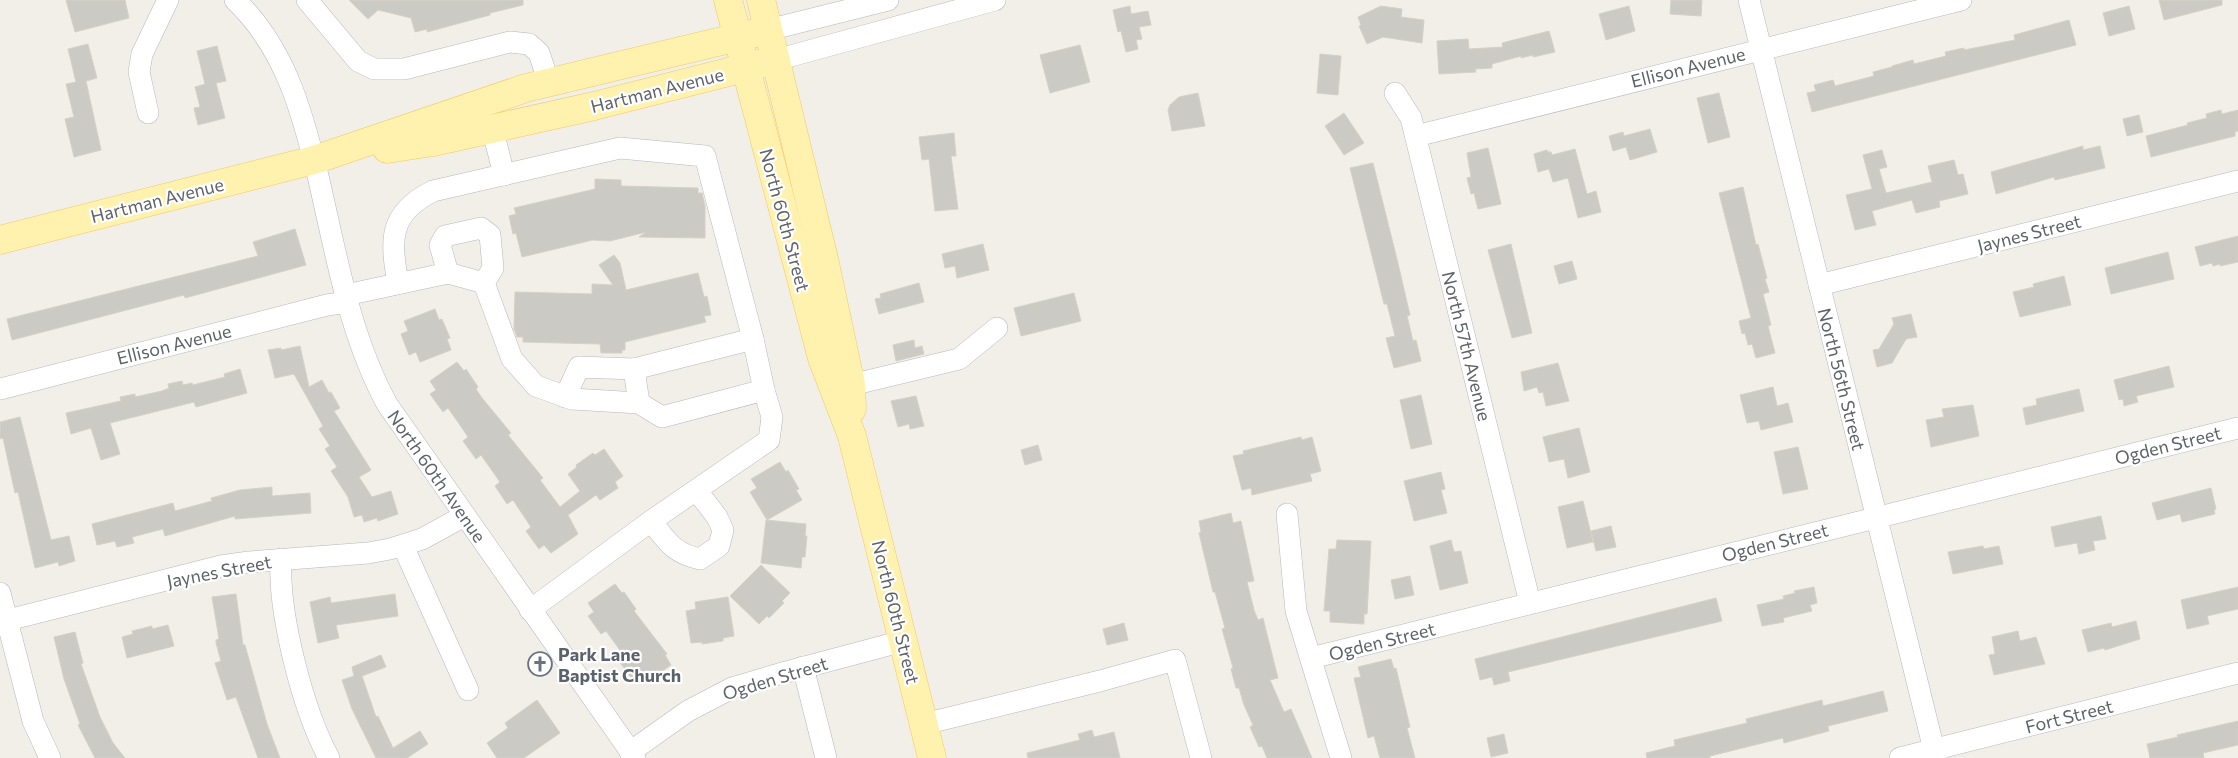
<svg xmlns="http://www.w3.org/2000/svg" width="2238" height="758" viewBox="0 0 2238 758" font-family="Commissioner,sans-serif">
<rect width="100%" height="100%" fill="#f1efe8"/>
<g fill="#cccac5" stroke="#d6d1c6">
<polygon points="66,0 125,0 129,18 75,32"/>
<polygon points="349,0 523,0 523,5 490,13 490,15 464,22 427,32 427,29 415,32 411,18 378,10 368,19"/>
<polygon points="1671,0 1702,0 1701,16 1670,14"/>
<polygon points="2159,0 2222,0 2222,5 2164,20"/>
<polygon points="1130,6 1131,14 1148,11 1151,25 1139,27 1142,39 1136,40 1138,49 1126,52 1121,31 1118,32 1113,10"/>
<polygon points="1381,6 1402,9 1401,17 1424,20 1422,43 1383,37 1367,44 1359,26 1361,25 1358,17"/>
<polygon points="1629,6 1635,31 1606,40 1599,14"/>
<polygon points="2129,6 2135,29 2109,36 2103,13"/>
<polygon points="2069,20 2076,45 1812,112 1807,93 1816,91 1814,85 1833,80 1835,86 1874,76 1873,72 1892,67 1892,66 1913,60 1914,64 1946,56 1945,52 1964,48 1964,50 2015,40 2014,35"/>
<polygon points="1549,31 1555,52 1533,57 1533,55 1521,58 1521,56 1492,64 1492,68 1475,69 1476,72 1439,74 1437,41 1468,39 1469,49 1503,47 1502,43"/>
<polygon points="88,44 97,78 86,81 101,150 74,157 65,119 74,117 66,84 76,82 68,49"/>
<polygon points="1080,45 1090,82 1050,93 1040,55"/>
<polygon points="217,46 226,81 216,83 225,118 198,125 194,108 200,107 195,87 205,84 197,51"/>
<polygon points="1320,54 1341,56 1338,95 1317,93"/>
<polygon points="1198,93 1205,126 1172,131 1168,110 1170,105 1179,97"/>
<polygon points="1719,93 1730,137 1708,143 1697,98"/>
<polygon points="2221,110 2222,114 2238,110 2238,131 2235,132 2235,136 2151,157 2146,136 2188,125 2187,123 2207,118 2206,114"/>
<polygon points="1344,113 1364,143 1344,155 1325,126"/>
<polygon points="2139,115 2143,132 2127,136 2123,119"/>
<polygon points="1650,129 1657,152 1630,160 1626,147 1613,151 1609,136 1623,132 1624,136"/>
<polygon points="954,133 956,156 951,156 958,209 935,211 929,159 922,160 919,137"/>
<polygon points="2083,146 2083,150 2100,146 2105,168 2055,180 2054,177 1996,194 1991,172"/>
<polygon points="1488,148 1501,204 1478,209 1474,193 1471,194 1467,178 1471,177 1467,153"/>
<polygon points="1575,149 1587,194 1596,191 1601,212 1578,218 1568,178 1553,182 1549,169 1538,172 1534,154 1547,150 1548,152 1551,152 1552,155"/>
<polygon points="1882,150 1887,167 1879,169 1886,193 1932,182 1928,166 1954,160 1958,175 1963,174 1968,194 1939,201 1940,207 1916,213 1912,200 1872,211 1876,225 1855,230 1846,195 1872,189 1863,155"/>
<polygon points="1373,163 1397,259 1410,315 1407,316 1413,341 1416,340 1421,361 1394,368 1386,338 1395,336 1387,304 1384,304 1350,168"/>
<polygon points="595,179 621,180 621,186 698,188 698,193 702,193 705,206 705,238 639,237 646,232 610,241 593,240 522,257 516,233 513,234 509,216 516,214 514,208 595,189"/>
<polygon points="1743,187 1756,245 1758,244 1767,278 1765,279 1769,292 1763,294 1771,325 1768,326 1775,353 1756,358 1752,344 1748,345 1745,333 1742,334 1739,321 1751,318 1719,193"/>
<polygon points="295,229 306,265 185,298 184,295 12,340 7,319 258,256 253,242"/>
<polygon points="2238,236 2238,262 2220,266 2220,264 2213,266 2212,263 2200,266 2195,247"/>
<polygon points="983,244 989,270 957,278 955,266 945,268 942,254"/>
<polygon points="1511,244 1532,333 1512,338 1488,250"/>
<polygon points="2168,252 2174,279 2111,294 2105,268"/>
<polygon points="614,255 620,263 626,290 698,273 704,297 707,296 711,315 704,316 706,322 625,342 625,350 622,350 622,353 601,353 600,344 523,342 523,337 517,337 514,329 515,292 592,294 592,284 613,285 599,265"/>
<polygon points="1572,261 1577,279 1559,284 1554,266"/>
<polygon points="2064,276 2071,305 2020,317 2013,292 2034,287 2033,284"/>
<polygon points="919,283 924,302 879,314 875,299 881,298 880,294"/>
<polygon points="1074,293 1081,321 1021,336 1014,308"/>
<polygon points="435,309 439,320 442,319 450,338 447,339 451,350 420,362 416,352 409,355 401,334 408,331 404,321"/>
<polygon points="1911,314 1917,337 1906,339 1892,363 1877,367 1873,350 1879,349 1894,324 1892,318"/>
<polygon points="914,340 915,348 922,346 924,354 896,361 893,345"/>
<polygon points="300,346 309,387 322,380 329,393 331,392 340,408 334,411 371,470 359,477 372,497 391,491 398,514 378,521 377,518 364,522 362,515 354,517 348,497 331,471 337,467 325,449 330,446 319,429 323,426 294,374 275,378 268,350 281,348 281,350"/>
<polygon points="457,362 464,371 466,369 478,387 476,389 482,398 511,433 508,435 543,478 540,480 560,507 580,491 568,474 577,467 576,465 593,453 595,455 604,449 623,476 615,482 618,488 600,500 596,495 568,515 578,534 551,553 544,545 539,549 526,531 531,527 513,500 507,504 495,486 500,482 481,455 476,459 463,441 468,437 462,428 448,408 443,412 430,394 436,390 430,381"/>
<polygon points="1558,363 1569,401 1546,406 1543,392 1539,393 1537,387 1524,391 1521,372"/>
<polygon points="2169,366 2174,387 2136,396 2138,402 2124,406 2123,399 2119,400 2114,380"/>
<polygon points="240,369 247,393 196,407 194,402 110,423 120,454 101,460 91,428 71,434 66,413 121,401 120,397 135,394 135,397 162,391 169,388 168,384 182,381 183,385 192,383 193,385 225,377 224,374"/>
<polygon points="1773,387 1777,406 1788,403 1793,422 1761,430 1759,421 1747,423 1740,395"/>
<polygon points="2079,389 2084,411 2026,425 2023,408 2037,405 2036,399"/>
<polygon points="1421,395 1432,444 1411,449 1400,400"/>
<polygon points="916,396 924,426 910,429 909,424 898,427 891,401"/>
<polygon points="1973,405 1979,436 1931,447 1926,420 1944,417 1942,409"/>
<polygon points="20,417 51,540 69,536 75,561 59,566 58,562 35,568 18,492 15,493 3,438 0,439 0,422"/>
<polygon points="1579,428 1590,472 1568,478 1564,459 1549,462 1543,437"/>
<polygon points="1301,437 1302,440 1312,437 1321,471 1310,474 1312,481 1252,495 1251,488 1242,490 1233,456 1244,454 1243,451"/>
<polygon points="1038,445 1042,460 1025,465 1021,450"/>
<polygon points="1798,447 1808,489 1783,494 1774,452"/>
<polygon points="780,462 786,472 788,470 799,489 796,490 802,500 767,520 750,492 757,488 751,479"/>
<polygon points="1441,472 1445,489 1441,490 1447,513 1414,521 1404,481"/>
<polygon points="272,487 272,496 310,493 311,513 235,519 235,516 165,536 163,529 132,537 134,543 117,547 115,541 97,545 92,524 173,503 175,511 212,501 211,498 240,490"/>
<polygon points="2211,488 2216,509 2214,510 2215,514 2182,522 2180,514 2157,520 2152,503"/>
<polygon points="1583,501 1593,542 1567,548 1558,507"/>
<polygon points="1231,513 1233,523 1241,521 1254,581 1247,582 1254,610 1258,620 1263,618 1278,678 1270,680 1284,712 1291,709 1312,758 1267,758 1262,746 1259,747 1250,727 1253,725 1244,705 1239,688 1236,688 1231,669 1233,668 1222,629 1225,628 1215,592 1213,592 1199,533 1201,532 1199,521"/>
<polygon points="2101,516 2106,539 2093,541 2095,550 2079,554 2077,543 2055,547 2051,527"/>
<polygon points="766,520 806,524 805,536 807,536 805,557 802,557 801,568 761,563"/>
<polygon points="1611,526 1616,547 1596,551 1591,531"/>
<polygon points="1337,540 1371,541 1367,614 1364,614 1364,624 1330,622 1330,611 1324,611 1329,549 1336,549"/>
<polygon points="1451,540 1454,552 1461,551 1468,583 1440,590 1430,546"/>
<polygon points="1983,546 1984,549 1999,546 2003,564 1953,574 1948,552"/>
<polygon points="761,565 790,593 782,601 784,603 769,618 767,616 759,624 730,596"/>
<polygon points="1410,576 1414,595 1395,599 1391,580"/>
<polygon points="615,584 622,593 624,592 636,609 634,611 667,654 665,655 671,665 644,684 638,675 632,679 619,661 625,657 606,631 601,634 588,616 594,612 588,603"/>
<polygon points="1814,587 1817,603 1810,605 1812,611 1783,618 1784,622 1762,626 1757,605 1784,599 1783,596 1795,593 1794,591"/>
<polygon points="2238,587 2238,609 2207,616 2209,624 2187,629 2181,600"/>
<polygon points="236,594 243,645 245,645 267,724 280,758 258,758 236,697 227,700 215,663 221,661 216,643 216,640 219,639 212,597"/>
<polygon points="395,594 398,616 336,625 339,638 318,643 310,602 330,597 331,603"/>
<polygon points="728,597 734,636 723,638 723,641 702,644 702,642 691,643 686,611 696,609 695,602"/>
<polygon points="1716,598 1722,621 1508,672 1510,681 1494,685 1492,677 1480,680 1475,659"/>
<polygon points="2136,621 2140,639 2105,650 2104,648 2088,652 2082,630 2111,623 2112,627"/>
<polygon points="1124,623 1128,640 1107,645 1103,629"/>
<polygon points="168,625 174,646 127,658 122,637 133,634 132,631 152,626 152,629"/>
<polygon points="2018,631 2020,641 2036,637 2045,664 1994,675 1989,655 1995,654 1992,637"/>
<polygon points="75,632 83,663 81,664 100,717 113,743 125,758 95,758 78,725 80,724 64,679 54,637"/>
<polygon points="381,655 386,667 362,676 376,717 378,716 393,748 420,731 428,744 407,758 376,758 352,709 342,680 354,676 352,667"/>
<polygon points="1391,659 1394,669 1396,668 1410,727 1407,728 1415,758 1380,758 1374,736 1368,738 1363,717 1354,678 1361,677 1358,667"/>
<polygon points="1883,691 1888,711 1828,726 1829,731 1784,743 1783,738 1710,756 1710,758 1647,758 1646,753 1675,746 1674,740 1747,723 1746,719 1822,700 1823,706"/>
<polygon points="537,700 560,733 524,758 497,758 487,743 508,728 505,723"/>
<polygon points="2238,721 2238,745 2203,753 2204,758 2150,758 2147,744 2178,737 2177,735"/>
<polygon points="1092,730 1094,737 1114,732 1120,758 1028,758 1027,753 1080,740 1078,734"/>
<polygon points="1504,734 1508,753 1491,757 1487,738"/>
</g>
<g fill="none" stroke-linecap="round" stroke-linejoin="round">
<g stroke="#b5b8bc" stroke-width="22">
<g id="minor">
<path d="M 235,0 C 285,48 302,111 318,176 C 336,253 349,334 387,404 L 635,758"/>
<polyline points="307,0 358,61 374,69 404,69 510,42 529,44 539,53 549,83"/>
<polyline points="1749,0 1936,758"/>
<polyline points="768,30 888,0"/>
<polyline points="776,60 995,0"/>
<polyline points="1395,93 1411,118 1530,603"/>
<polyline points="148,113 139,72 142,54 168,0"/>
<polyline points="492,127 504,175"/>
<polyline points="1416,136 1961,0"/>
<polyline points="448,273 440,245 445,236 481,228 490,235 493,268 484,283"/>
<path d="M 398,283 C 390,239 389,213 433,191 L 620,148 L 705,156 L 753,339 L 634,369"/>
<polyline points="1819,285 2238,181"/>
<polyline points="346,295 448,273 484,283 512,359 536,386 572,399 639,403 662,417 764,390 772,417 769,440 651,521 530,610"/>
<polyline points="753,339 764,390"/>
<polyline points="851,385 959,359 997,328"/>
<polyline points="0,389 327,305 348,302"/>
<polyline points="565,397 579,367 634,369 639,403"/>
<polyline points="1287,514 1296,611 1341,758"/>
<path d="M 651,521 C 668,542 673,553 700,559 L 719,546 L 723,530 L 717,517 L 697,491"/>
<polyline points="403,546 468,690"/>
<path d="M 281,559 C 278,614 303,710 329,758"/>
<polyline points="0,593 33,721 50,758"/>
<polyline points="0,622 221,566 249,562 368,553 390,549 422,539 464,516"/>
<polyline points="1311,658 2238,428"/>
<polyline points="803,667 826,758"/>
<polyline points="924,724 1100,681 1175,660 1201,758"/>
<polyline points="630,752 688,711 732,688 779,674 903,641"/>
<polyline points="1900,758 2238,673"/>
</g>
</g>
<g stroke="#f2c960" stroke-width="29">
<g id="major">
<polyline points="728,0 822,358 852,436 932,758"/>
<polyline points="761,0 824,259 851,385 852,409"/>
<polyline points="387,149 433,142 594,106 776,60"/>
<polyline points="0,240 314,160 526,88 768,30"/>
</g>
</g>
<use href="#minor" stroke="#fff" stroke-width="21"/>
<use href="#major" stroke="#fff2af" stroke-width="28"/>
</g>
<defs>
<g id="church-ring" transform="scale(1.25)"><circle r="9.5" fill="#fff" stroke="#6b7280" stroke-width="1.5"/><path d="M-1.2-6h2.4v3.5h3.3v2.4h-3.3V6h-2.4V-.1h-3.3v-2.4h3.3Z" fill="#6b7280"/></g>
</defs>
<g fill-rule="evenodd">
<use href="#church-ring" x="540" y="664"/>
</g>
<g text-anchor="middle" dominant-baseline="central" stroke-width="4.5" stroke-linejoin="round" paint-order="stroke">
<g font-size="18" fill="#5f6368" stroke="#fff">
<text transform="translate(1688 67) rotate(-14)">Ellison Avenue</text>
<text transform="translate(657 90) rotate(-14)">Hartman Avenue</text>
<text transform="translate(157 200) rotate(-14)">Hartman Avenue</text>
<text transform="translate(785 220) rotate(75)">North 60th Street</text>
<text transform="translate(2029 233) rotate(-14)">Jaynes Street</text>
<text transform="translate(174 344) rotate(-14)">Ellison Avenue</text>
<text transform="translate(1467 346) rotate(76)">North 57th Avenue</text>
<text transform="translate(1842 379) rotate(76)">North 56th Street</text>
<text transform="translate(2168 445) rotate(-14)">Ogden Street</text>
<text transform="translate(437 476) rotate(55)">North 60th Avenue</text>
<text transform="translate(1775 542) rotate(-14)">Ogden Street</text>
<text transform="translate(219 571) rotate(-11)">Jaynes Street</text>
<text transform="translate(896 612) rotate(76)">North 60th Street</text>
<text transform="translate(1382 641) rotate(-14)">Ogden Street</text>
<text transform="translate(775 678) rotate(-17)">Ogden Street</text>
<text transform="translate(2069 716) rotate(-14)">Fort Street</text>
</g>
<g font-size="18" font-weight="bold" fill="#5b616d" stroke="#fff" text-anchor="start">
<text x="558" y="654">Park Lane<tspan x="558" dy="21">Baptist Church</tspan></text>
</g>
</g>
</svg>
